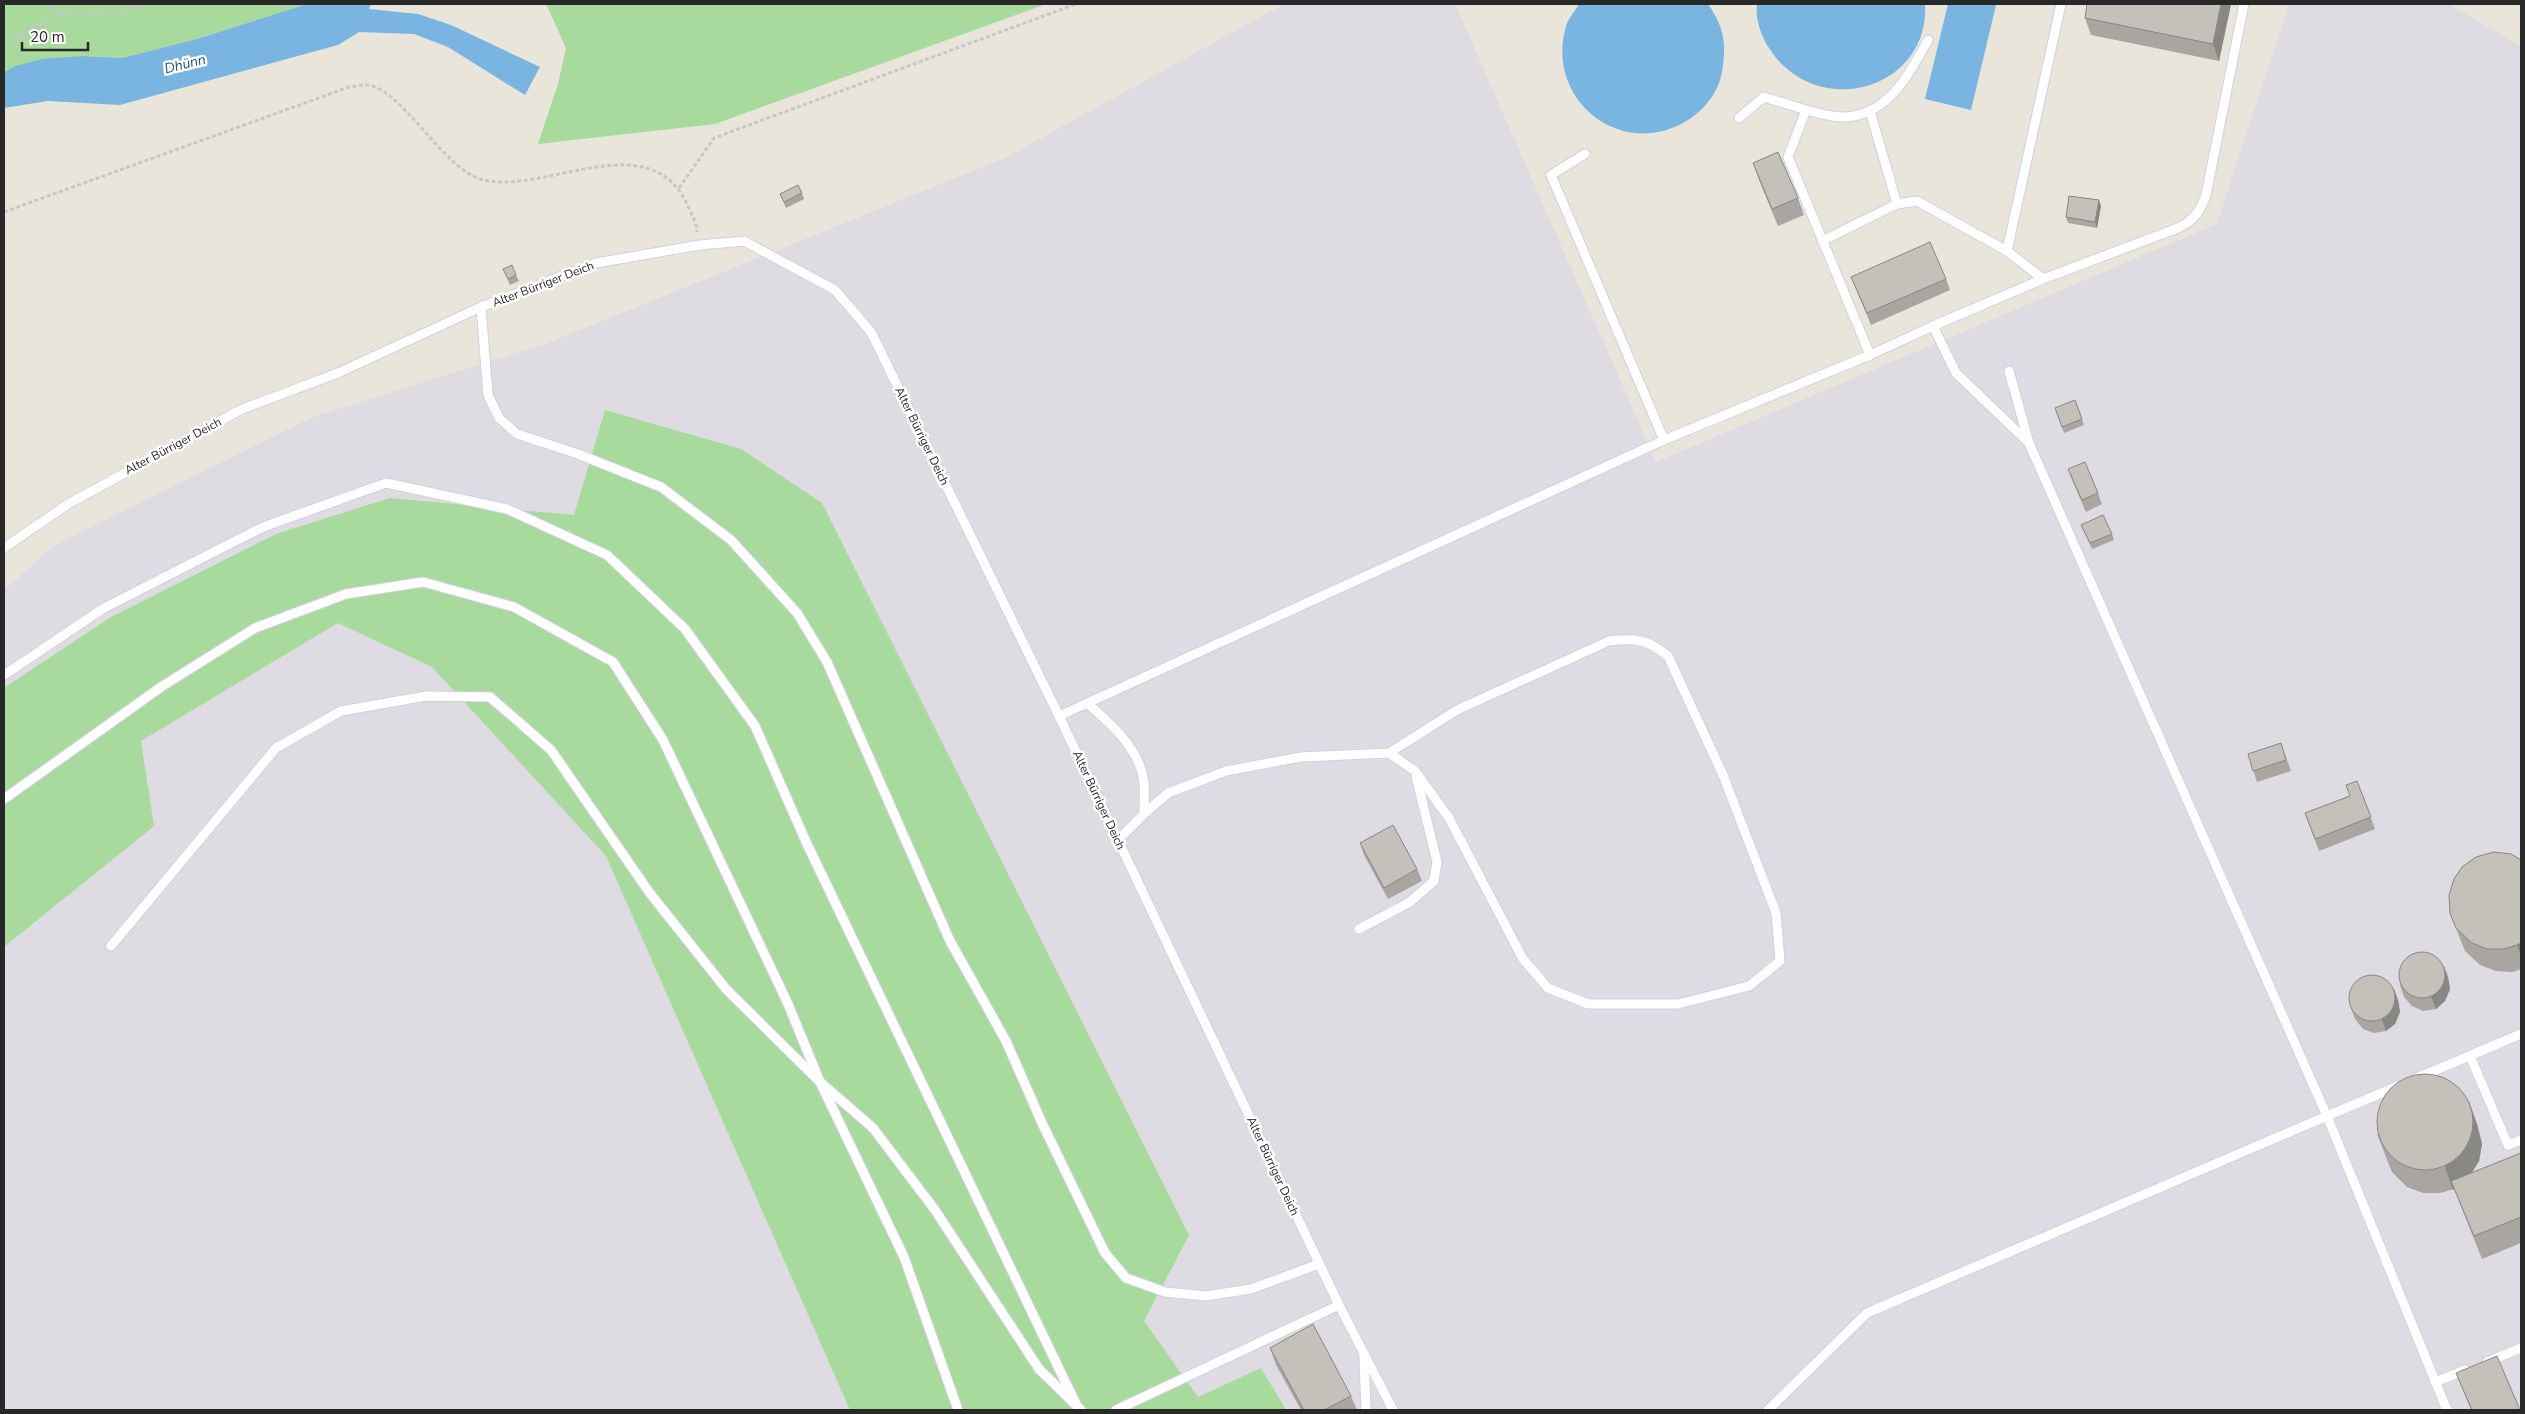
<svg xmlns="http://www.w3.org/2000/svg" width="2525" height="1414" viewBox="0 0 2525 1414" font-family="'Nunito Sans',sans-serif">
<rect width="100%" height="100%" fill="#e9e5db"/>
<polygon fill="#dedbe2" points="1284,4 1455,4 1656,462 2217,224 2289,4 2448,4 2521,46 2521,1410 4,1410 4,590 55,545 313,417 548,343 1005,158"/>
<g fill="#a8da9d">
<polygon points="4,4 307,4 197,39 122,58 82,56 15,66 4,72"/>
<polygon points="546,4 1046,4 715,124 538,144 558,84 566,48"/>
<polygon points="605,410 741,449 822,503 1189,1235 1144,1321 1198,1397 1261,1368 1286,1410 850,1410 606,856 432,667 338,623 141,741 154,826 4,947 4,688 111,617 276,534 390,498 574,515"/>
</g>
<g fill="#79b5e0">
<polygon points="307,4 371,4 369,9 418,14 451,25 540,67 525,95 448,47 414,34 359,32 338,45 120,105 48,101 4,108 4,72 15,66 42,59 82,56 122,58 197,39"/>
<path d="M 1579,4 L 1708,4 C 1724,27 1727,44 1722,72 C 1719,90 1707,107 1691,118 C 1624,164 1542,100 1567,23 C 1570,16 1576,10 1579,4 Z"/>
<path d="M 1757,4 L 1925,4 C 1930,90 1816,122 1769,48 C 1761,36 1755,18 1757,4 Z"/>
<polygon points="1948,4 1996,5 1971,110 1925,99"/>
</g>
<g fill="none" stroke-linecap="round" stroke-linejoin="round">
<g stroke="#d0d1df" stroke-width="11">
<g id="service">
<polyline points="1739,118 1764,97 1806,110"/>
<polyline points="1585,154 1551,175 1664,440"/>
<polyline points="1897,204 1917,201 2007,251 2043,279"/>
<polyline points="1822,241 1897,204 1870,111"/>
<polyline points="2007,251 2061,4"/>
<polyline points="481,307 488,395 499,418 517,434 578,454 661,487 731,540 797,613 827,662 950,941 1006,1041 1042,1123 1105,1253 1126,1278 1165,1292 1206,1296 1251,1289 1319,1264"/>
<path d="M 1933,326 L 2043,279 L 2178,228 C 2194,220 2200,212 2206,195 L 2244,4"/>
<path d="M 1870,355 L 1788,157 L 1806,110 C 1817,113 1829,116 1840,117 C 1887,118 1908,76 1928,40"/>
<polyline points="2009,371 2029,443"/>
<polyline points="4,548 68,504 242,409 338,373 481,307 596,263 700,245 744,241 835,290 871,332 1059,716 1339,1305 1393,1410"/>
<polyline points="4,675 104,608 263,527 386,483 507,509 607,555 685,629 755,726 807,844 1076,1404"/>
<path d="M 1087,703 C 1111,724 1141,750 1144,783 C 1145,794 1144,804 1144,814 L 1118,840"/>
<polyline points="1059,716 1664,440 1870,355 1933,326 1956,373 2029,443 2327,1116 2398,1086"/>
<polyline points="4,799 161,687 255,628 346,594 423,582 514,607 613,662 663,740 788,1004 820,1082 904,1257 958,1410"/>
<path d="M 1144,814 L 1168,793 L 1226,771 L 1301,757 L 1389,753 L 1457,710 L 1609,641 C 1636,638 1646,639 1668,656 L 1723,775 L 1776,913 L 1780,961 L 1749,986 L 1678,1004 L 1588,1004 L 1548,988 L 1523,959 L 1449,818 L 1415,771 L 1389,753"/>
<polyline points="1359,929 1410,902 1434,881 1437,862 1416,776"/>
<polyline points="111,946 276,748 341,711 426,696 490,697 551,750 649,892 726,989 820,1082 873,1128 935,1210 1039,1369 1081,1410"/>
<polyline points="2470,1056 2508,1145 2521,1140"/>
<polyline points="2417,1078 2521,1034"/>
<polyline points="1364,1357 1366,1410"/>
<polyline points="2487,1362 2521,1348"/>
<polyline points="2435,1382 2465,1370"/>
<polyline points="1116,1410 1339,1305"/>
<polyline points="1768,1410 1867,1313 2327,1116 2447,1410"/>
</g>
</g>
<g stroke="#c7c7c7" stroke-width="3" stroke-dasharray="4 2.5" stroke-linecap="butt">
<polyline points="49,4 61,14"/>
<polyline points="4,44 61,14 119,12 145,4"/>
<polyline points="679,188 714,138 1076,4"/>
<path d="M 4,212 L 349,87 C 355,87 362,84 368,85 C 403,90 445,172 484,180 C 547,194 649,124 687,204 C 691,213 696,221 697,232"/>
</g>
<use href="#service" stroke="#fff" stroke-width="9"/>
</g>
<g fill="#a9a6a1">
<polygon points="2231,4 2219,61 2091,35 2085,18"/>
<polygon points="1753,163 1798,198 1804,215 1778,226 1759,180"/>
<polygon points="802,193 804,199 786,208 780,194"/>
<polygon points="2101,206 2097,228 2068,223 2066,217"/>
<polygon points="503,269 516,275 519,281 510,285"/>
<polygon points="1851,277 1946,279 1950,290 1871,325"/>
<polygon points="2075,400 2084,425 2064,433 2055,408"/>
<polygon points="2068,469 2098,493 2102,504 2086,512 2072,480"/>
<polygon points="2081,525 2112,534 2114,540 2092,549"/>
<polygon points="2281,743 2291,771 2257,782 2248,754"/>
<polygon points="2357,781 2375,829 2319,851 2305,813 2350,796"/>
<polygon points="1360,843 1417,869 1422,881 1388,899 1364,855"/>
<polygon points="2521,860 2521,969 2513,972 2496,971 2480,965 2465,951 2450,913"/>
<polygon points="2448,977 2450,989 2445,1001 2436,1009 2423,1011 2412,1006 2404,997 2400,985"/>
<polygon points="2398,1000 2400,1012 2395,1024 2386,1031 2374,1033 2363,1029 2355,1019 2351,1008"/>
<polygon points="2477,1124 2482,1144 2479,1161 2472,1173 2521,1153 2521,1243 2482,1259 2454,1189 2440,1193 2423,1193 2407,1187 2392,1172 2386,1157 2377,1134"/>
<polygon points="1270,1348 1351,1396 1357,1410 1301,1410 1276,1365"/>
<polygon points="2456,1373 2520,1410 2471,1410"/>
</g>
<g fill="#898783">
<polygon points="2221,4 2231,4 2219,61 2213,44"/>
<polygon points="2099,200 2101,206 2097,228 2095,222"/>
<polygon points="2521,943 2521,956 2517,945"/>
<polygon points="2444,966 2448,977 2450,989 2445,1001 2436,1009 2431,997"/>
<polygon points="2394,989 2398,1000 2400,1012 2395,1024 2386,1031 2382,1020"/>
<polygon points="2469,1101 2477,1124 2482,1144 2479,1161 2467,1180 2453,1190 2445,1167"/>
</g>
<g fill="#c4c1bb" stroke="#898783">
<polygon points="2087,4 2221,4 2213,44 2085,18"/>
<polygon points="1778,152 1798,198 1772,209 1753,163"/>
<polygon points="798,185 802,193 784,202 780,194"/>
<polygon points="2069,196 2099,200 2095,222 2066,217"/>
<polygon points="1930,242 1946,279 1867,313 1851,277"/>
<polygon points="512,265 516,275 508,279 503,269"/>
<polygon points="2075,400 2082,419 2062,427 2055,408"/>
<polygon points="2085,462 2098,493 2082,500 2068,469"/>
<polygon points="2103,515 2112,534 2090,543 2081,525"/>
<polygon points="2281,743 2286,760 2253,771 2248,754"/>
<polygon points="2357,781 2371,817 2315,839 2305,813 2350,796 2346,785"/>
<polygon points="1393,825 1417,869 1384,888 1360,843"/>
<polygon points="2494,852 2511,854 2521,860 2521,943 2517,945 2504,949 2487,949 2472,943 2456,928 2450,913 2449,895 2454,879 2462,867 2476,857"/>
<circle cx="2422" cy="975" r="23"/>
<circle cx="2372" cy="998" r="23"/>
<circle cx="2425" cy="1122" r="48"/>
<polygon points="2521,1153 2521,1217 2474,1236 2451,1181"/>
<polygon points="1313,1324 1351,1396 1324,1410 1304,1410 1270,1348"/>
<polygon points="2497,1356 2520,1410 2472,1410 2456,1373"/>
</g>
<g text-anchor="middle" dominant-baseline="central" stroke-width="5" stroke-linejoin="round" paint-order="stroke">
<g font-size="12" fill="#282828" stroke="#fff">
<text transform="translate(543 284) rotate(-21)">Alter Bürriger Deich</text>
<text transform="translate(922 436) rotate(64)">Alter Bürriger Deich</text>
<text transform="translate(173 446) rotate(-28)">Alter Bürriger Deich</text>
<text transform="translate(1099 800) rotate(65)">Alter Bürriger Deich</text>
<text transform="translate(1273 1166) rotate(65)">Alter Bürriger Deich</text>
</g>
<g font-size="14" font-style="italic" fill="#1b5288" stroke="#fff">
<text transform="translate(185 64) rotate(-14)">Dhünn</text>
</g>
</g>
<rect width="2525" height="1414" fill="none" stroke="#282828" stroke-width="10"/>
<path d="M22 42v8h66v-8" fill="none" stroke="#282828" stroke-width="2.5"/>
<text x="30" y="42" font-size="15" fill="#282828" stroke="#ffffff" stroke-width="4" paint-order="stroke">20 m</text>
</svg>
